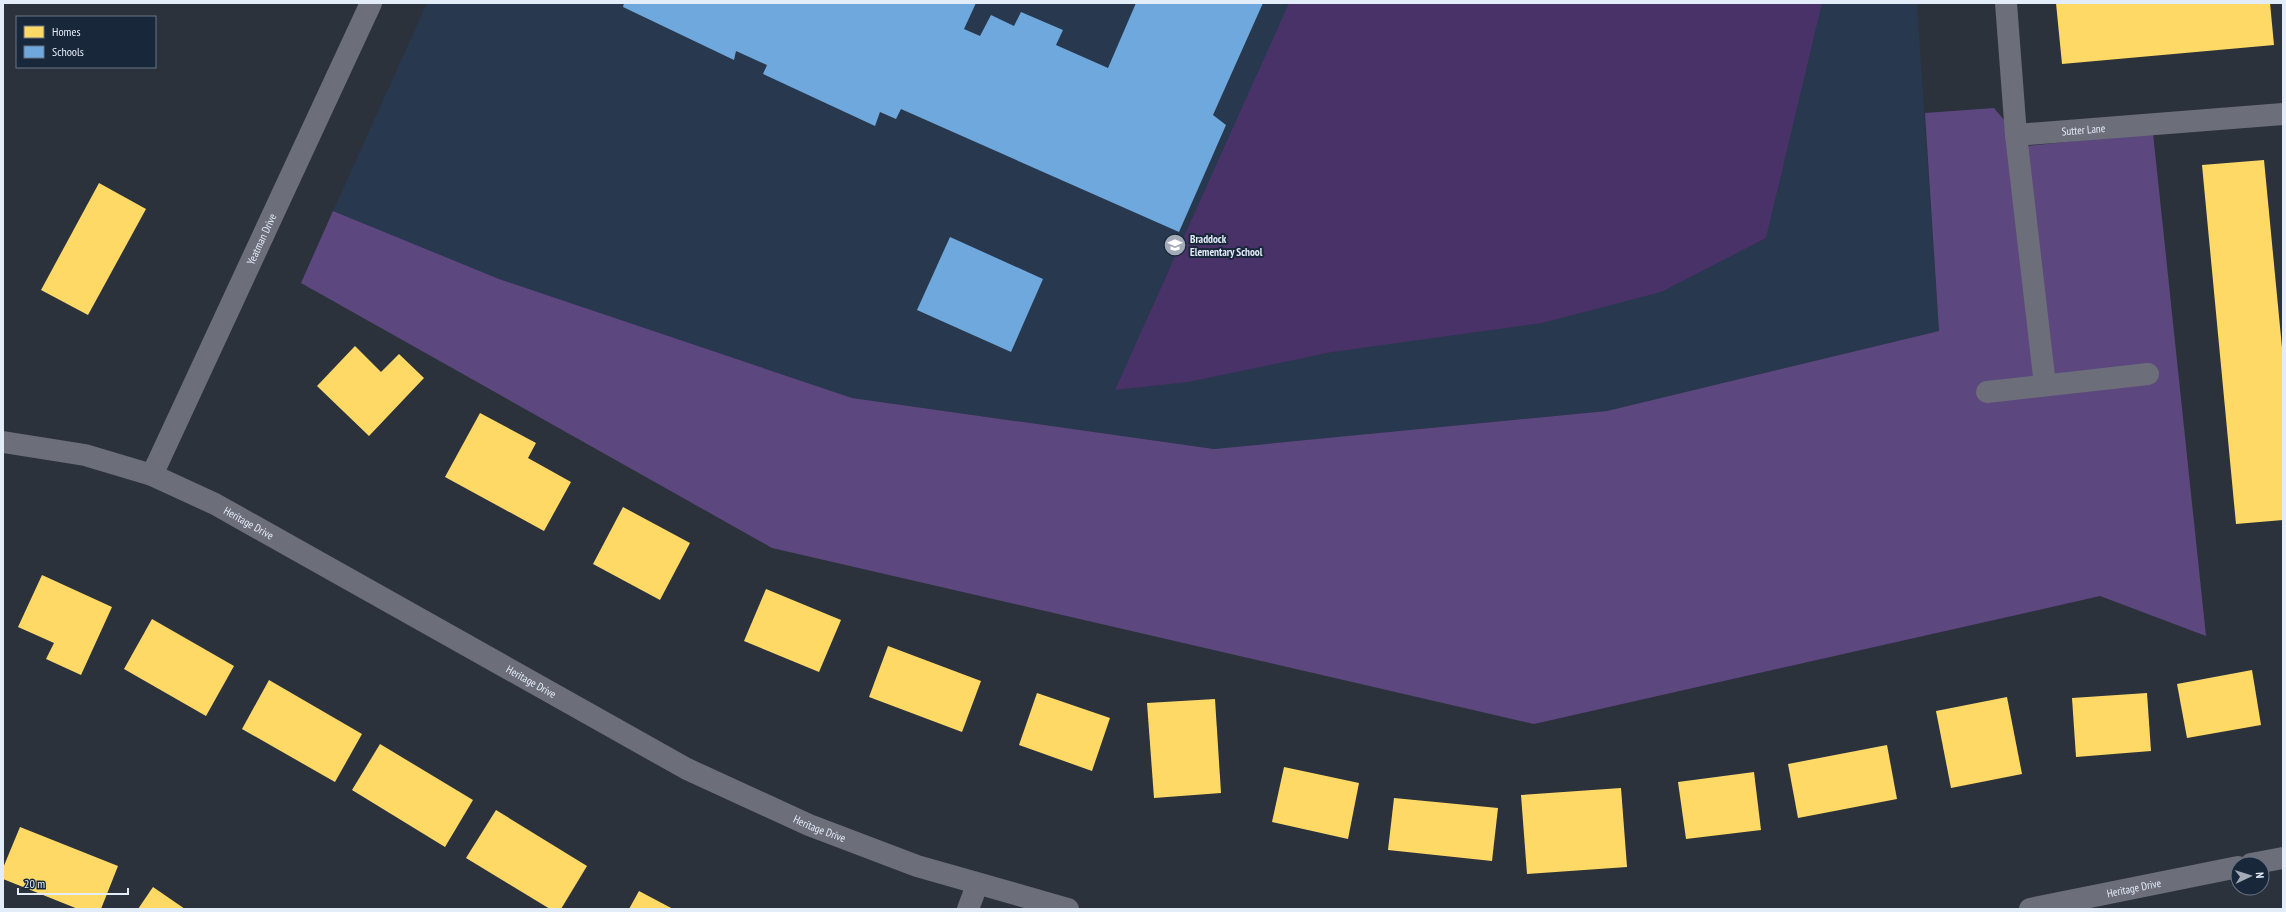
<svg xmlns="http://www.w3.org/2000/svg" width="2286" height="912" viewBox="0 0 2286 912" font-family="'PT Sans Narrow',sans-serif">
<rect width="100%" height="100%" fill="#2b323c"/>
<polygon fill="#28384f" points="427,3 1917,3 1939,331 1607,411 1214,449 852,398 499,279 333,211"/>
<polygon fill="#483267" points="1289,3 1822,3 1766,238 1661,292 1542,323 1332,352 1188,382 1115,390"/>
<polygon fill="#5c477f" points="1994,108 2026,146 2153,133 2206,636 2100,596 1534,724 772,548 301,283 333,211 499,279 852,398 1214,449 1607,411 1939,331 1925,113"/>
<g fill="#ffd966">
<polygon points="2056,3 2270,3 2274,45 2062,64"/>
<polygon points="2264,160 2283,358 2283,520 2236,524 2202,165"/>
<polygon points="99,183 146,209 88,315 41,290"/>
<polygon points="355,346 381,372 399,354 424,378 369,436 317,386"/>
<polygon points="480,413 536,443 528,458 571,482 544,531 445,477"/>
<polygon points="623,507 690,543 660,600 593,564"/>
<polygon points="42,575 112,607 81,675 46,659 54,643 18,627"/>
<polygon points="766,589 841,620 819,672 744,641"/>
<polygon points="152,619 234,666 206,716 124,669"/>
<polygon points="888,646 981,681 962,732 869,697"/>
<polygon points="2252,670 2261,725 2187,738 2177,684"/>
<polygon points="269,680 362,734 335,782 242,729"/>
<polygon points="1037,693 1110,718 1092,771 1019,745"/>
<polygon points="2147,693 2151,751 2076,757 2072,698"/>
<polygon points="2007,697 2022,774 1951,788 1936,711"/>
<polygon points="1215,699 1221,793 1154,798 1147,703"/>
<polygon points="380,744 473,800 445,847 352,790"/>
<polygon points="1887,745 1897,799 1798,818 1788,764"/>
<polygon points="1284,767 1359,783 1348,839 1272,822"/>
<polygon points="1754,772 1761,830 1686,839 1678,782"/>
<polygon points="1621,788 1627,867 1527,874 1521,795"/>
<polygon points="1394,798 1498,808 1492,861 1388,850"/>
<polygon points="496,810 587,866 561,909 550,909 466,858"/>
<polygon points="20,827 118,866 101,909 78,909 3,879 3,868"/>
<polygon points="153,887 185,909 138,909"/>
<polygon points="639,891 673,909 629,909"/>
</g>
<g fill="#6fa8dc">
<polygon points="624,3 976,3 964,29 980,36 991,15 1014,26 1021,12 1063,30 1056,45 1108,68 1136,3 1263,3 1213,115 1226,125 1179,232 901,109 896,119 880,112 875,126 763,74 767,65 736,51 734,60 623,7"/>
<polygon points="950,237 1043,279 1011,352 917,310"/>
</g>
<g fill="none" stroke-linecap="round" stroke-linejoin="round">
<g stroke="#6c6e79" stroke-width="22">
<path id="s1" d="M 2006,3 L 2016,135 L 2283,114"/>
<polyline points="2016,135 2045,385"/>
<polyline points="1987,392 2148,374"/>
<path id="s2" d="M 3,442 L 85,455 L 152,475 L 215,504 L 687,769 L 809,825 L 917,866 L 1068,909"/>
<path id="s3" d="M 152,475 L 371,3"/>
<polyline points="2251,864 2283,858"/>
<polyline points="968,909 977,885"/>
<path id="s4" d="M 2030,909 L 2238,867"/>
</g>
</g>
<defs>
<g id="school-disc" transform="scale(1.15)"><circle r="9.5" fill="#a3abb7" stroke="#19273a"/><path d="M0-5L7-2L0 1L-7-2ZM-4 1L0 2.5L4 1V4Q0 6-4 4Z" fill="#fff"/></g>
</defs>
<g fill-rule="evenodd">
<use href="#school-disc" x="1175" y="245"/>
</g>
<g text-anchor="middle" dominant-baseline="central" stroke-width="4" stroke-linejoin="round" paint-order="stroke">
<g font-size="11" fill="#e3ecf9" stroke="#19273a">
<text stroke="none"><textPath href="#s1" startOffset="200">Sutter Lane</textPath></text>
<text stroke="none"><textPath href="#s3" startOffset="260">Yeatman Drive</textPath></text>
<text stroke="none"><textPath href="#s2" startOffset="261">Heritage Drive</textPath></text>
<text stroke="none"><textPath href="#s2" startOffset="585">Heritage Drive</textPath></text>
<text stroke="none"><textPath href="#s2" startOffset="909">Heritage Drive</textPath></text>
<text stroke="none"><textPath href="#s4" startOffset="106">Heritage Drive</textPath></text>
</g>
<g font-size="11" font-weight="bold" fill="#e3ecf9" stroke="#19273a" text-anchor="start">
<text x="1190" y="239">Braddock<tspan x="1190" dy="13">Elementary School</tspan></text>
</g>
</g>
<rect width="2286" height="912" fill="none" stroke="#e3ecf9" stroke-width="8"/>
<rect x="16" y="16" width="140" height="52" fill="#19273a" stroke="#6a7686"/>
<rect x="24" y="26" width="20" height="12" fill="#ffd966" stroke="#6a7686"/>
<text x="52" y="36" font-size="12" fill="#e3ecf9">Homes</text>
<rect x="24" y="46" width="20" height="12" fill="#6fa8dc" stroke="#6a7686"/>
<text x="52" y="56" font-size="12" fill="#e3ecf9">Schools</text>
<g transform="translate(2250 876) rotate(86)"><circle r="19" fill="#19273a" stroke="#6a7686"/>
<path d="M0-3L7 15L0 10L-7 15Z" fill="#a3abb7"/>
<text y="-6" font-size="11" font-weight="bold" text-anchor="middle" fill="#e3ecf9">N</text>
</g>
<path d="M18 888v6h110v-6" fill="none" stroke="#e3ecf9" stroke-width="2"/>
<text x="24" y="888" font-size="12" fill="#e3ecf9" stroke="#19273a" stroke-width="3" paint-order="stroke">20 m</text>
</svg>
